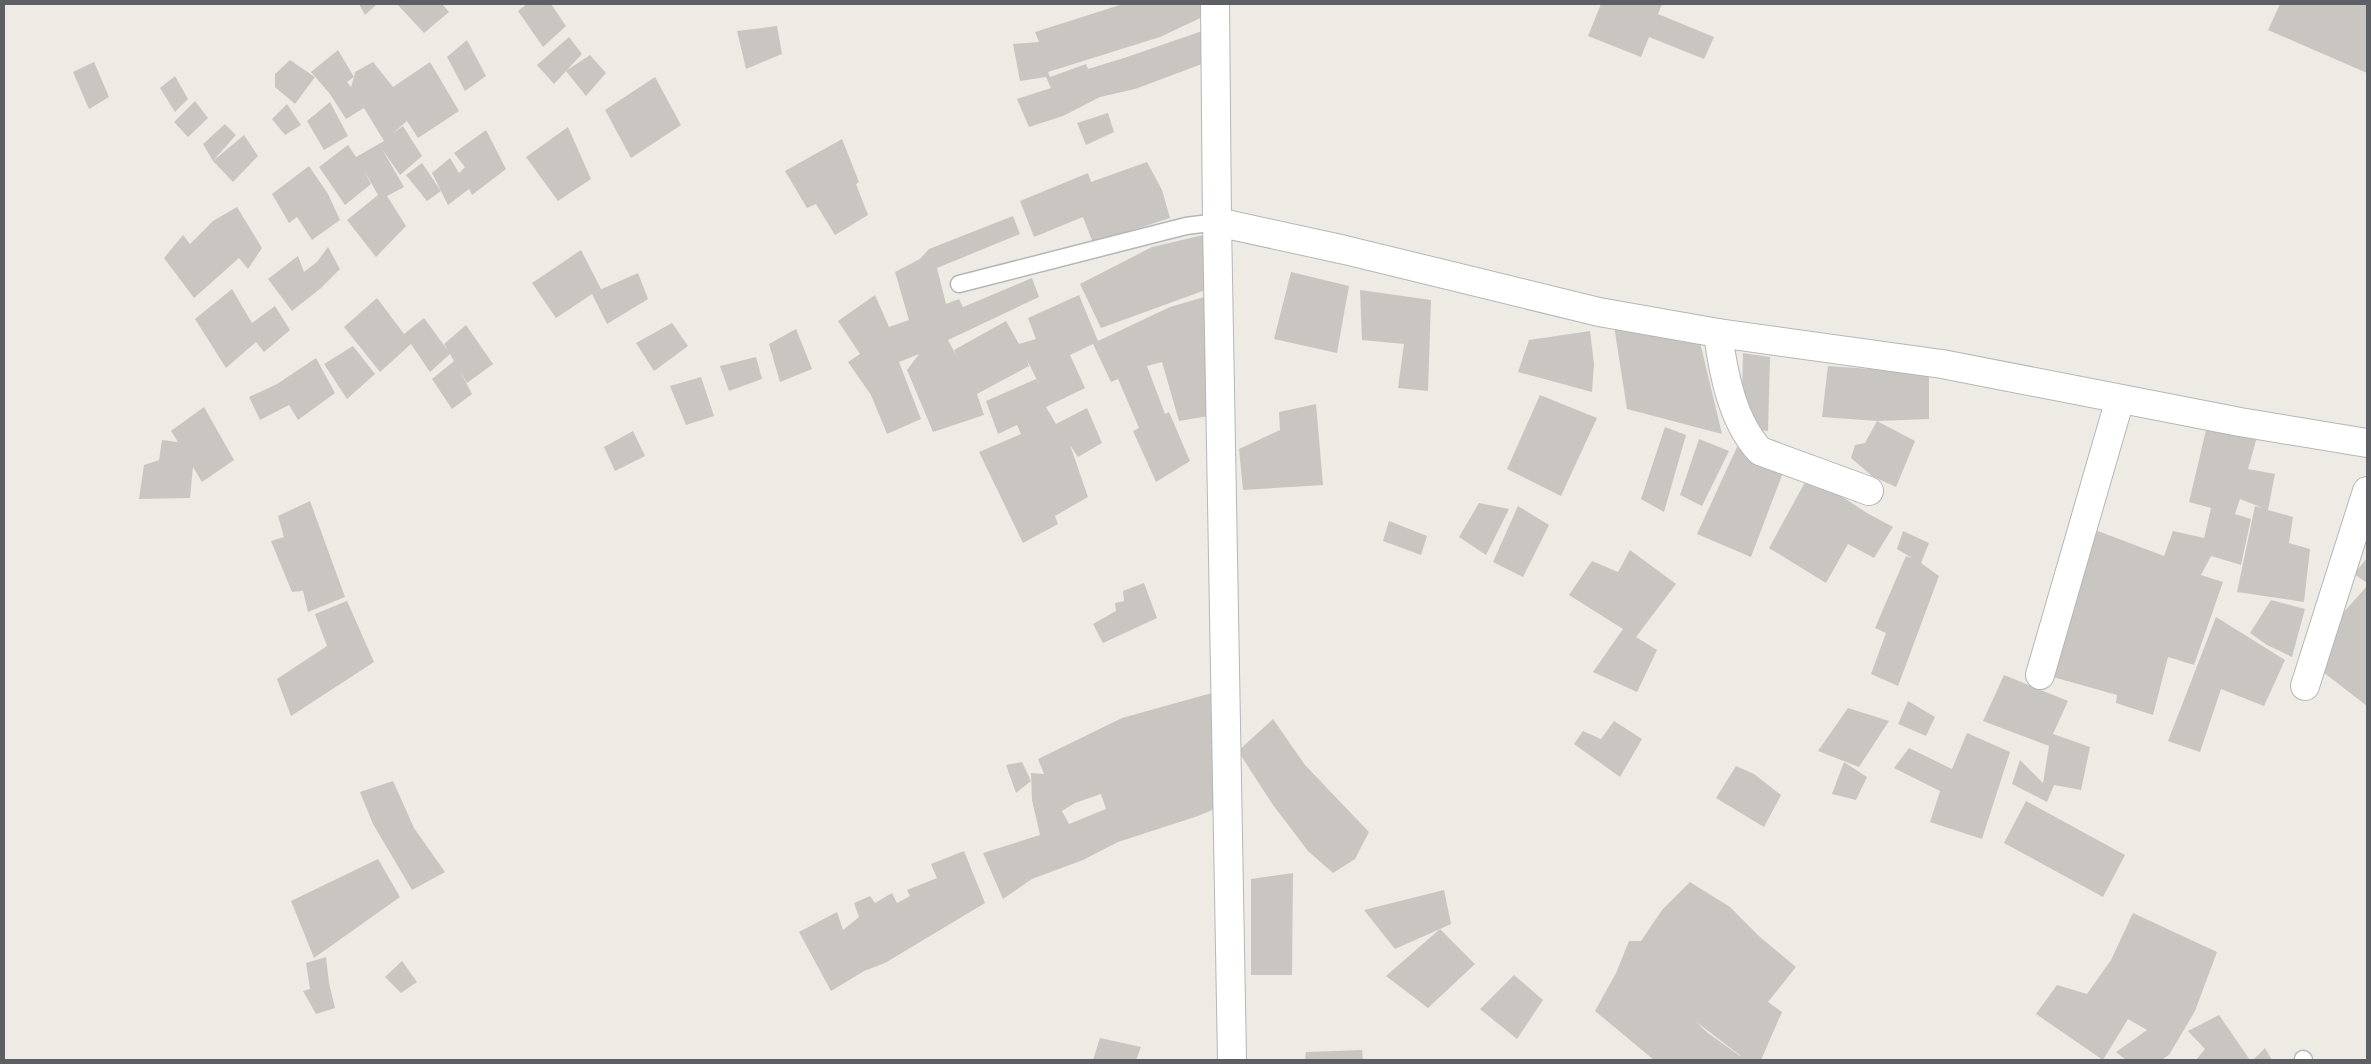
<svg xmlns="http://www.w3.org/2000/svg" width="2371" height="1064" viewBox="0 0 2371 1064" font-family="'Sofia Sans Condensed',sans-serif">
<rect width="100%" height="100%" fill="#eeebe4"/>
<g fill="#c9c6c1" fill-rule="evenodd">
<polygon points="359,4 377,4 365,15"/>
<polygon points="397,4 442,4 449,12 424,33"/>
<polygon points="527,4 551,4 566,26 543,47 518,11"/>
<polygon points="1123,4 1208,4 1209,14 1160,37 1048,72 1050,77 1086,64 1088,69 1124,58 1205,30 1210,61 1135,89 1100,97 1063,116 1029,127 1017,99 1051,88 1046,77 1020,81 1013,44 1039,42 1035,32"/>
<polygon points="1601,4 1662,4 1658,14 1714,37 1704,59 1649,37 1641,57 1588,36"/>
<polygon points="2280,4 2367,4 2367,73 2268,30"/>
<polygon points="777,26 782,54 746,69 737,31"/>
<polygon points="569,37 582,54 554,84 537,65"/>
<polygon points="467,40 486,76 465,91 447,57"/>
<path d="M 338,50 L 354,77 L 355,72 L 373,62 L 393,87 L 430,62 L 459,111 L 418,138 L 407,121 L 392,134 L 403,126 L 422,156 L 400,175 L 382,149 L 404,187 L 387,196 L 406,226 L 376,257 L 347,220 L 378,195 L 364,170 L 371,184 L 345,205 L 319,167 L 348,145 L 356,157 L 384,141 L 364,108 L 346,119 L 330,94 L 311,72 ZM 354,77 L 351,87 L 347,82 Z"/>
<polygon points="590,55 606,73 586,96 566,71"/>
<polygon points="290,60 315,77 295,104 275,87 275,74"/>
<polygon points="94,62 109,97 89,109 73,72"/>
<polygon points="175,76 188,99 175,112 160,88"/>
<polygon points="655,77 681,125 631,158 605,110"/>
<polygon points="195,101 208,118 188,137 174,122"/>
<polygon points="330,102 348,136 324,150 307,121"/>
<polygon points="287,104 301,125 285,135 272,119"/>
<polygon points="1108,113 1114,132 1086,145 1077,123"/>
<polygon points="225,124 236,135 213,161 244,135 258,156 233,182 213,161 203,144"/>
<polygon points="568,127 591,179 558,201 526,157"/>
<polygon points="486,130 506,169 472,195 469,189 448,205 432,173 450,158 459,173 465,167 454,153"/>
<polygon points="842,139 859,182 856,184 868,215 835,235 816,204 807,208 785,171"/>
<polygon points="1147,162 1162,190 1170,218 1093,243 1083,217 1034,237 1020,201 1088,173 1091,182"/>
<polygon points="422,163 441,191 427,201 406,175"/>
<polygon points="309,166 328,194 340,220 312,240 297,217 289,223 272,194"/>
<polygon points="237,207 262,248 248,269 239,258 194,298 164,258 183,235 190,244 213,221"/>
<polygon points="1013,216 1020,234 937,268 946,304 959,299 963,307 1032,278 1039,297 948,340 958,359 954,350 1006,321 1019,344 1036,339 1028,318 1079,295 1098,341 1170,307 1211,295 1215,415 1179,421 1162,362 1147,366 1165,414 1169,412 1190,461 1156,482 1133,431 1139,428 1118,379 1111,382 1093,344 1070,355 1085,388 1046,407 1056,424 1087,408 1102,443 1078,457 1070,445 1088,497 1055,516 1058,524 1023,543 979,452 1021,434 1017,425 998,434 986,401 1036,379 1040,386 1026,358 1029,366 977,394 984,415 933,432 907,370 919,354 899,362 921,419 887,434 871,395 848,362 860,354 838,321 875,295 889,327 909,320 895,272 920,259 929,249"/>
<polygon points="1212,233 1211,288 1101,328 1080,284 1152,247"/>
<polygon points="328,247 340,269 321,288 292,311 268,279 298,256 304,272 317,262"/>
<polygon points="581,250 601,289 595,292 638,273 648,299 607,324 592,294 556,318 532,283"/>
<polygon points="1291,272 1349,286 1337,353 1274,339"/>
<polygon points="232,289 252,323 275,306 290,330 264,352 256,342 226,368 195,319"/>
<polygon points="1360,290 1431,300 1428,391 1398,388 1404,344 1362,340"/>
<polygon points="377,298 404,334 424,318 449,352 444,344 466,325 493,364 467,383 460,371 472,394 452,409 432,379 454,361 450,354 430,372 411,344 380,372 344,327"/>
<polygon points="672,323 688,346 654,371 636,343"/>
<polygon points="1614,326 1699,338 1722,434 1627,409"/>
<polygon points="796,329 812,369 780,382 769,344"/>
<polygon points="1590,331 1594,364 1592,392 1518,372 1529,340"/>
<polygon points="353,346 375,374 347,399 324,364"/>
<polygon points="1743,353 1770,357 1768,431 1753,430 1742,392"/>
<polygon points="756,357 762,379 729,391 720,366"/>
<polygon points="316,358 335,393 298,420 289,405 260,420 249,397 277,384"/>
<polygon points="1828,366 1929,373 1929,419 1877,421 1915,441 1896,487 1872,476 1851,458 1855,445 1865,443 1877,421 1822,417"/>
<polygon points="701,377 714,416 686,425 670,386"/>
<polygon points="1540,395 1597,418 1561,496 1507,469"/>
<polygon points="1316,404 1323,485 1243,490 1239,449 1280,430 1279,412"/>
<polygon points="204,407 234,460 202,482 193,467 190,498 139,499 144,465 159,460 162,440 178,442 171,431"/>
<polygon points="2207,426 2257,437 2248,469 2275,474 2268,510 2293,517 2289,543 2310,549 2304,602 2237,592 2255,506 2263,508 2240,499 2235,514 2251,519 2241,565 2211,556 2201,575 2223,582 2194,665 2168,657 2153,715 2116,703 2117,695 2053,677 2095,530 2164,556 2173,531 2204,538 2211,508 2189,502"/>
<polygon points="1665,427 1686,435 1664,512 1641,499"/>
<polygon points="633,431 645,456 615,471 604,447"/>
<polygon points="1699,439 1729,451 1702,506 1680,495"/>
<polygon points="1737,447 1784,470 1751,557 1697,534"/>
<polygon points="1809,475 1867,513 1893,527 1874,558 1848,544 1826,583 1769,548"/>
<polygon points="310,501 345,597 308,612 303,591 292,592 271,541 284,537 278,516"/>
<polygon points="1479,503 1509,509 1486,555 1459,537"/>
<polygon points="1518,506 1549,525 1523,577 1493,562"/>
<polygon points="1389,521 1427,536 1421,555 1383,541"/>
<polygon points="1903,531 1929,543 1921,563 1939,576 1898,686 1871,674 1886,633 1875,628 1906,556 1912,558 1897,549"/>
<polygon points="1630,550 1676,584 1636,637 1657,650 1637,692 1593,672 1623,629 1569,595 1592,561 1618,572"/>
<polygon points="2367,558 2367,583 2354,574"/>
<polygon points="1144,583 1157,618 1103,643 1093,624 1116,611 1115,603 1124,601 1123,591"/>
<polygon points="2367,586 2367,706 2323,672 2336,621"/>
<polygon points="2271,600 2305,609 2292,657 2267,645 2250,633"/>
<polygon points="347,601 374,662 291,716 277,679 327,646 315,614"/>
<polygon points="2216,617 2285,660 2264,706 2221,689 2200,752 2168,741"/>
<polygon points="2004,675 2068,701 2053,734 2090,747 2081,790 2054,785 2047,802 2012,784 2020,760 2043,783 2049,746 1983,721"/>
<path d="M 1219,691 L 1222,806 L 1198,816 L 1118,842 L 1083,860 L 1032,879 L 1003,899 L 983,853 L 1040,835 L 1032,800 L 1031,773 L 1044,774 L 1038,759 L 1122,718 ZM 1101,794 L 1106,809 L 1069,824 L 1062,811 L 1075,803 Z"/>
<polygon points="1908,701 1935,717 1926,736 1898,724"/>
<polygon points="1848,708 1889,721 1859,767 1818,751"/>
<polygon points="1273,719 1305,765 1369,832 1355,859 1333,873 1308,851 1273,805 1238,751"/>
<polygon points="1614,721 1642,739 1620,777 1574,744 1583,731 1601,739"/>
<polygon points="1967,733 2010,752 1982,839 1930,822 1940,791 1894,768 1909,748 1952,769"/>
<polygon points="1022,762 1031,781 1016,793 1006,765"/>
<polygon points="1844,762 1867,777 1856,800 1832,794"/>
<polygon points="1736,766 1754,774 1781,795 1764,827 1716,798"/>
<polygon points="393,781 414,828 445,872 412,890 373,824 360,792"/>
<polygon points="2026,801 2125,855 2103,897 2004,843"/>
<polygon points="964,851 985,903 885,963 864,971 831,991 799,932 837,912 843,930 859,917 854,903 870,896 875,903 892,893 897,903 910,896 907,890 937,878 931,864"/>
<polygon points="378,859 400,897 314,958 291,901"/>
<polygon points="1293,873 1292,975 1251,975 1251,879"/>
<path d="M 1690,882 L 1730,907 L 1760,937 L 1796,967 L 1768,1002 L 1782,1012 L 1761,1060 L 1654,1060 L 1595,1011 L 1616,973 L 1629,941 L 1641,941 L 1662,910 ZM 1695,1021 L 1741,1056 L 1740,1056 L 1708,1033 Z"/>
<polygon points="1444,890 1451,924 1440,929 1475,964 1428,1008 1386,976 1440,929 1395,949 1364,910"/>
<polygon points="2133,913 2217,952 2195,1011 2169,1055 2161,1060 2126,1060 2116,1052 2147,1030 2128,1019 2103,1060 2036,1014 2057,985 2087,994 2111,960"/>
<polygon points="326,957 329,983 335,1008 316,1014 303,991 310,989 306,963"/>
<polygon points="402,961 417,982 401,993 385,977"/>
<polygon points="1514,975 1543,1000 1517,1039 1480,1009"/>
<polygon points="2219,1015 2250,1060 2196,1060 2205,1049 2188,1031"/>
<polygon points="1100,1038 1141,1047 1136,1060 1093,1060"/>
<polygon points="2265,1048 2272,1060 2253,1060"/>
<polygon points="1362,1050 1363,1060 1305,1060 1306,1052"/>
</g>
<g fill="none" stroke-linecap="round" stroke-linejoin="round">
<g stroke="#b4b6ba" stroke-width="19">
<g id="service">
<polyline points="959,284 1186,226 1217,222"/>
<polyline points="2303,1059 2304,1060"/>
</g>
</g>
<g stroke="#b4b6ba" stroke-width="30">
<g id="minor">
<polyline points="1215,4 1217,222 1232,1060"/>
<polyline points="1217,222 1345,250 1599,312 1718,333 1942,364 2240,422 2367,443"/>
<path d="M 1718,333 C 1723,372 1732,421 1760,451 L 1869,491"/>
<polyline points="2040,675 2120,399"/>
<polyline points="2305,686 2367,491"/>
</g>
</g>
<use href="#service" stroke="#fff" stroke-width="16"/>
<use href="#minor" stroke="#fff" stroke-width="28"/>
</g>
<rect width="2371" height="1064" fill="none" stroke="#5c5f64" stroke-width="10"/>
</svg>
